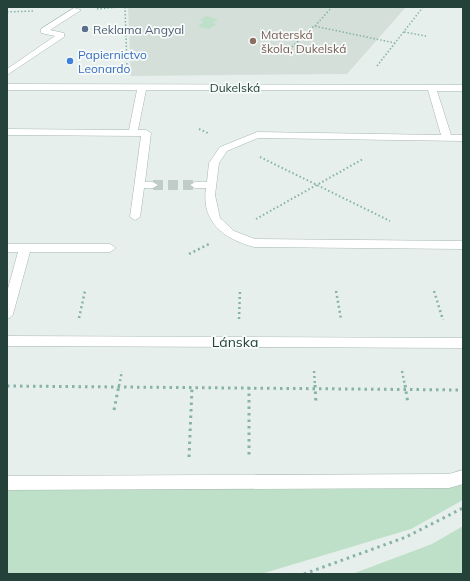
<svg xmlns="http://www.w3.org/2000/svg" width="470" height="581" viewBox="0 0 470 581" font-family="Mulish,sans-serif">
<rect width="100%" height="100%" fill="#e6efeb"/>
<polygon fill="#d4dfda" points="128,7 406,7 347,74 131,76"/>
<g fill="#bfe0c8">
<polygon points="206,16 218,19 213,23 217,24 209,29 198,27 203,22 200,20"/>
<polygon points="463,483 463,500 411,529 261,574 7,574 7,489"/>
<polygon points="463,526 463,574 352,574 432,544"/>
</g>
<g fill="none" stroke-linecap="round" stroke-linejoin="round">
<polyline stroke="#bfccc8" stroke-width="10" stroke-dasharray="10 5" stroke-linecap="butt" points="153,185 195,185"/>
<g stroke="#a8b8b2" stroke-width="1">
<g id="minor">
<polygon points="74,8 81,10 50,30 64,33 64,37 7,75 7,69 55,36 41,33 41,29"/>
<path d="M 7,84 L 463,85 L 463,91 L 437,91 L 451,135 L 463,135 L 463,141 L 258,138 L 227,151 L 219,163 L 215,195 L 220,218 L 234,231 L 255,239 L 463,241 L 463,249 L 254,247 C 224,239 201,222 206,188 L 195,188 L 190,185 L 195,182 L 207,182 L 209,163 L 220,147 L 257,132 L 441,135 L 428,90 L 146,90 L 138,130 L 146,130 L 151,133 L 145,182 L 153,182 L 158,185 L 153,188 L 144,188 L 140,217 L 135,220 L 130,217 L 141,136 L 7,135 L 7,129 L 129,130 L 137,90 L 7,90 Z"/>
<polygon points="7,244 110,244 116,248 110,252 30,252 13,314 11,317 7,319 7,292 18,252 7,252"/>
<polygon points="7,336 463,338 463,348 7,346"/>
<polygon points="463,470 463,484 449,488 7,490 7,476 449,474"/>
</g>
</g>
<g stroke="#86b3a5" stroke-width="1.5" stroke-dasharray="1.5 2" stroke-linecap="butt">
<polyline points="125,7 127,66"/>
<polyline points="97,9 120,7"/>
<polyline points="7,12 34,11"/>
<polyline points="315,26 332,7"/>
<polyline points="404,32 426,36"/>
<polyline points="292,47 314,26 395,43"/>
<polyline points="377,66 423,7"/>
</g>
<g stroke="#86b3a5" stroke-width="2" stroke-dasharray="1.5 2.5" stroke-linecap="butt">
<polyline points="199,129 210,134"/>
<polyline points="260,157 390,221"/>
<polyline points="256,219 363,159"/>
</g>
<g stroke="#86b3a5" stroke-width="2.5" stroke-dasharray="2 3" stroke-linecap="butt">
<polyline points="189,254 209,244"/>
<polyline points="336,291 341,319"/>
<polyline points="434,291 443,320"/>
<polyline points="79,318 85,291"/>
<polyline points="239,319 240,291"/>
<polyline points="314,371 315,386"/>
<polyline points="402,371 405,386"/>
<polyline points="119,386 122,371"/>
</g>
<g stroke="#86b3a5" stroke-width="3" stroke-dasharray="2.5 4" stroke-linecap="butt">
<polyline points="315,385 316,404"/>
<polyline points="405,385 408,404"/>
<polyline points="7,386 463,390"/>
<polyline points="249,387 249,457"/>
<polyline points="114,410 119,385"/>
<polyline points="189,457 192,388"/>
<polyline points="304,574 406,537 463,508"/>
</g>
<use href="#minor" fill="#fff" fill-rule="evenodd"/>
</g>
<circle fill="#5c6f8a" stroke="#f7fbf9" stroke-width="1.5" cx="85" cy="29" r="4"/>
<circle fill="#8d6e63" stroke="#f7fbf9" stroke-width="1.5" cx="253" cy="41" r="4"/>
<circle fill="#3f7fe0" stroke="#f7fbf9" stroke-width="1.5" cx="70" cy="61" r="4"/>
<g text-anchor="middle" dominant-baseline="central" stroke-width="3.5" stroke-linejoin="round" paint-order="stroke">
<g font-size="12" fill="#4e5e75" stroke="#f7fbf9" text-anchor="start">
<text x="93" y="29">Reklama Angyal</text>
</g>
<g font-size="12" fill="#785e54" stroke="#f7fbf9" text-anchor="start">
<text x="261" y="34">Materská<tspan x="261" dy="14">škola, Dukelská</tspan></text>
</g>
<g font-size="12" fill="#366cbe" stroke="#f7fbf9" text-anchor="start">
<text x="78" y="54">Papiernictvo<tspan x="78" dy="14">Leonardo</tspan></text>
</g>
<g font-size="12" fill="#24423a" stroke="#f7fbf9">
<text x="235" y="87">Dukelská</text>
</g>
<g font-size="14" fill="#24423a" stroke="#f7fbf9">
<text x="235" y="342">Lánska</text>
</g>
</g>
<rect width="470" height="581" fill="none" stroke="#24423a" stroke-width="16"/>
</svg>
